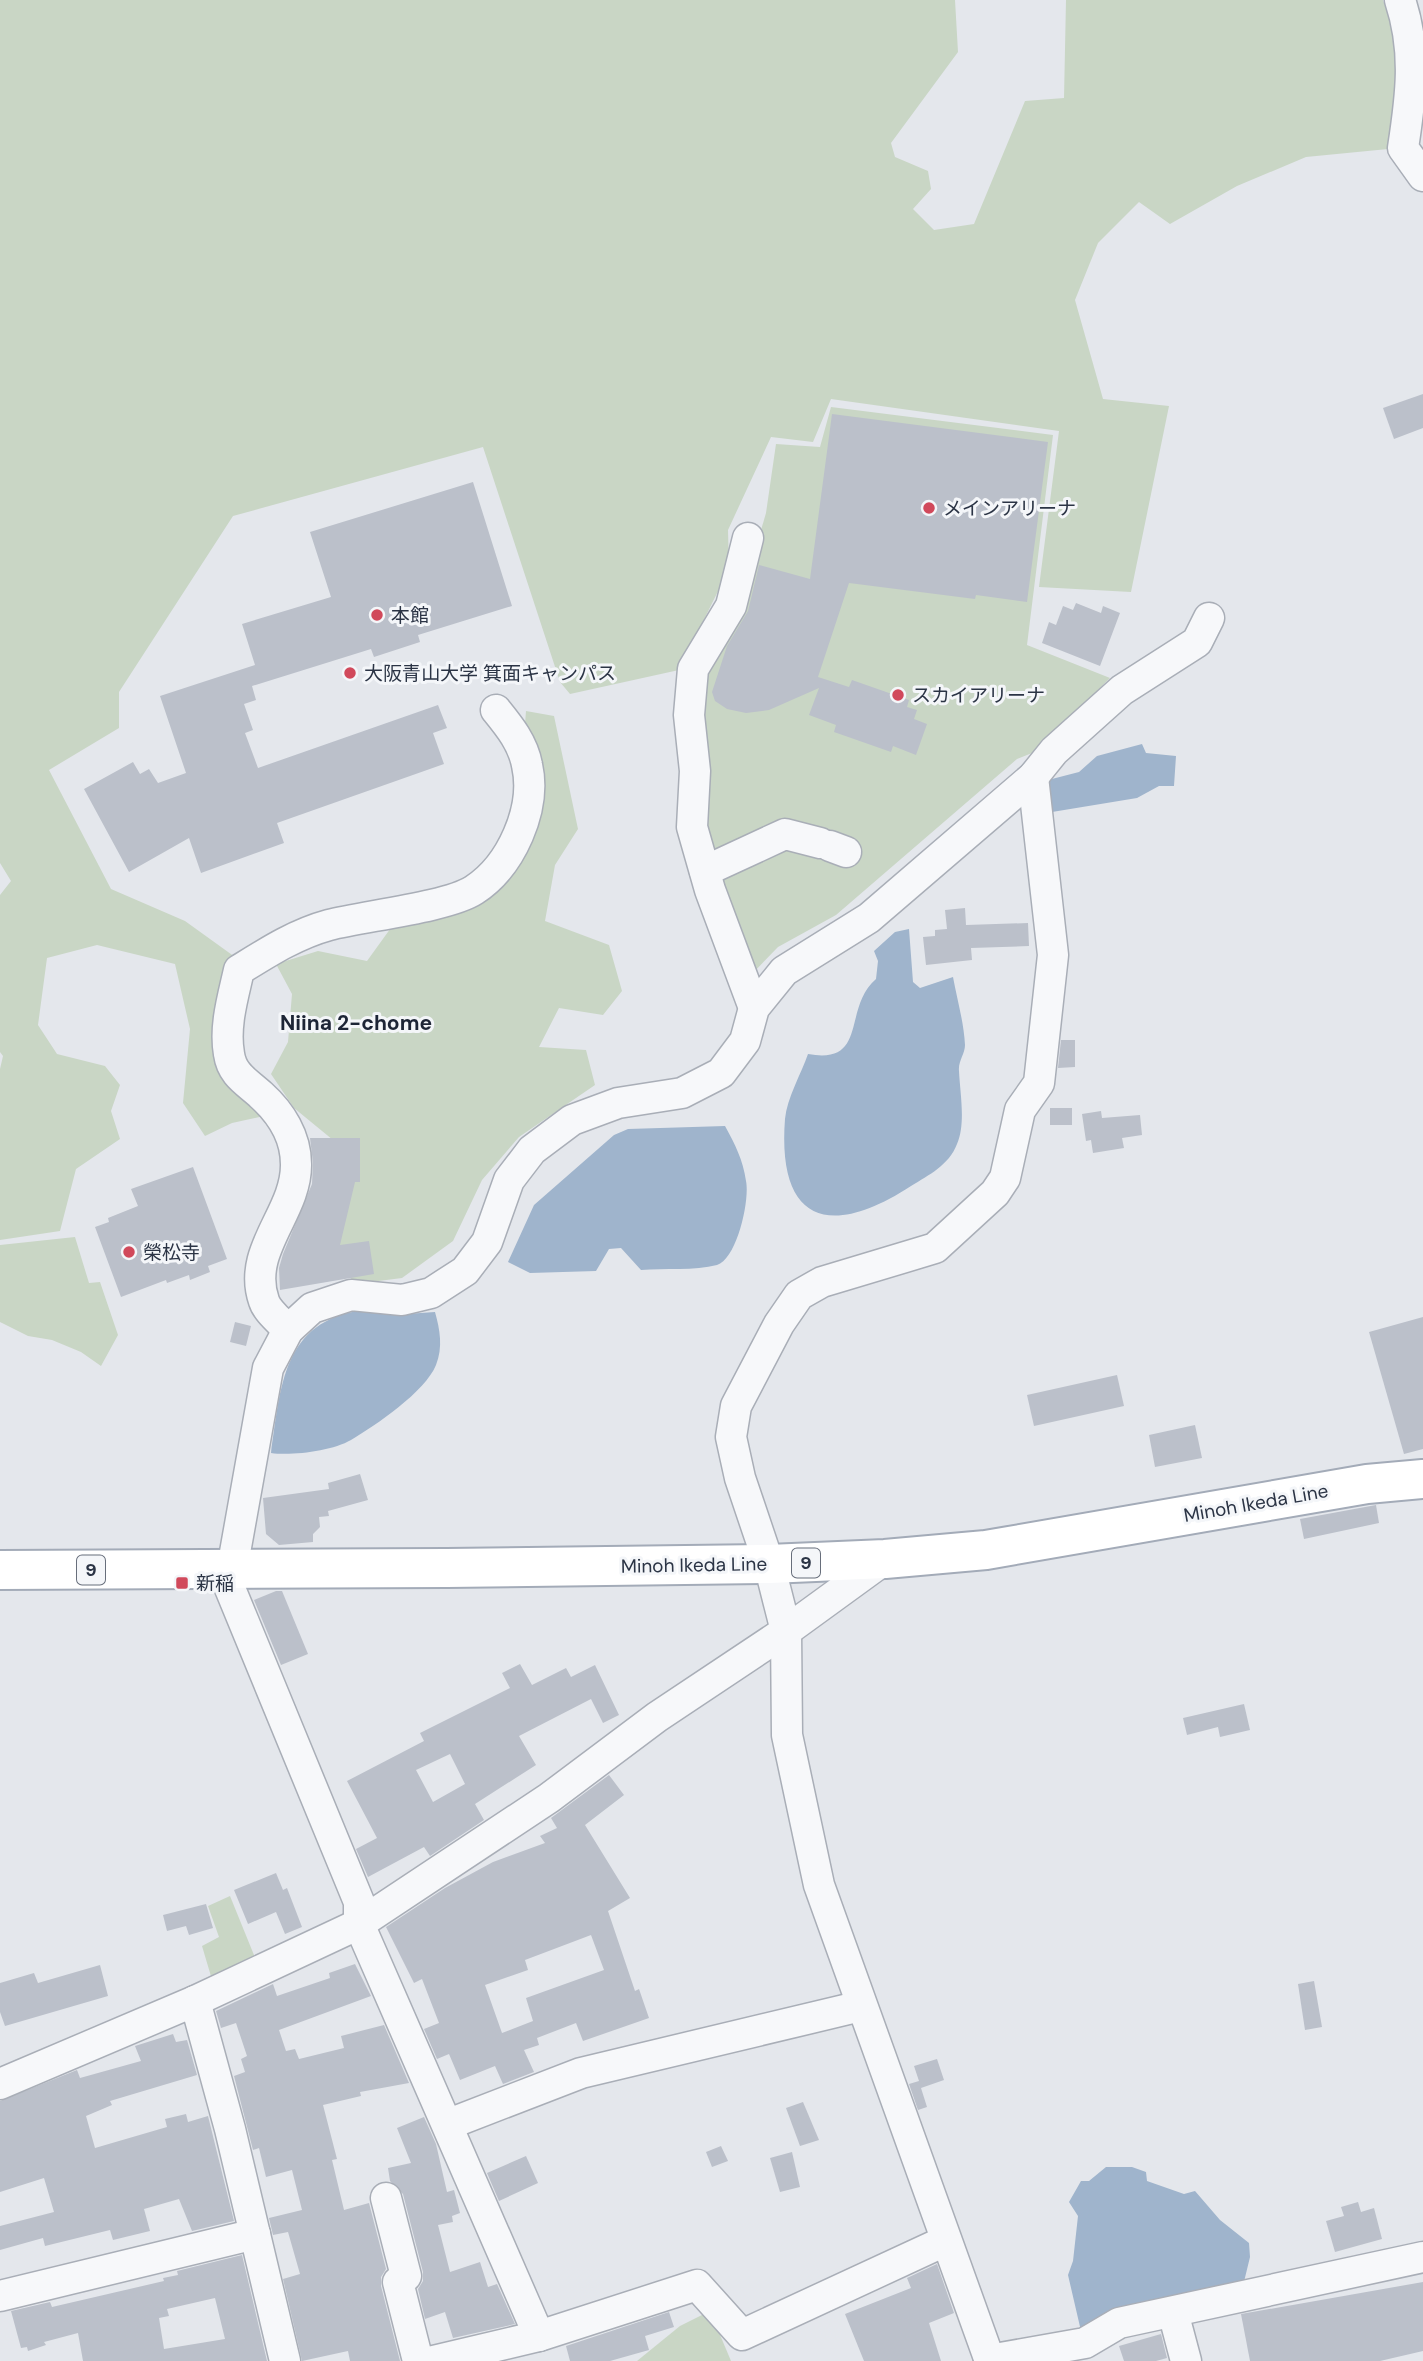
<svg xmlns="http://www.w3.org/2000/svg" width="1423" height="2361" viewBox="0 0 1423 2361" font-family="'DM Sans','Noto Sans JP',sans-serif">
<rect width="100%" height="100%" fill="#e4e7ec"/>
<g fill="#c9d6c5">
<path d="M 0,0 L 955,0 L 958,52 L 891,143 L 895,157 L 928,171 L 931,189 L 913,209 L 934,230 L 974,224 L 1025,101 L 1064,98 L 1066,0 L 1383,0 C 1403,59 1400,89 1388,149 L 1306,157 L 1237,186 L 1170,224 L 1139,202 L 1098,243 L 1075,300 L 1103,399 L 1169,406 L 1131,592 L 1039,587 L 1059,431 L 831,399 L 813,442 L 771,437 L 728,530 L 729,569 L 679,670 L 570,694 L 560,682 L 483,447 L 233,516 L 119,692 L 119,728 L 49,770 L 111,889 L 185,921 L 235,957 L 222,1018 L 264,1116 L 232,1123 L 205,1136 L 183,1103 L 190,1029 L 175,964 L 97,945 L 47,958 L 38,1025 L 57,1054 L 105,1066 L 120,1085 L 111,1111 L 120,1139 L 76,1169 L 60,1231 L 0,1240 L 0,1069 L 3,1056 L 0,1052 L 0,895 L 11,881 L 0,863 Z"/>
<polygon points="831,407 1053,435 1027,645 1110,678 1037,751 1017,759 836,915 778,947 751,975 703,827 700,712 705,677 738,609 766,513 776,444 820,447"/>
<polygon points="526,711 554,716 578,829 555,865 545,921 609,945 622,991 603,1015 559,1008 539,1047 586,1050 595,1085 519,1137 482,1180 453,1241 402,1278 355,1284 335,1257 344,1149 294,1108 271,1074 288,1042 292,994 276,964 318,951 367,961 393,925 469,905 538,760 525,724"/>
<polygon points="75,1237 89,1283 100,1282 118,1335 101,1366 81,1352 52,1340 28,1336 0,1322 0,1245"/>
<polygon points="230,1896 258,1965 213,1983 202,1946 219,1937 208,1906"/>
<polygon points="710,2311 731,2361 637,2361 680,2326"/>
</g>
<g fill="#9fb4cc">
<polygon points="1142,744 1146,753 1176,756 1174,786 1159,786 1137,798 1052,812 1048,780 1079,772 1097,756"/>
<path d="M 909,929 L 913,982 L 920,988 L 953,977 C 957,999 964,1023 965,1045 C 965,1054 958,1061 959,1071 C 960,1093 966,1123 957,1144 C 949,1165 929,1175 911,1186 C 830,1239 777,1223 785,1119 C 787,1098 801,1074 808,1054 C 869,1065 842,1008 876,979 L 878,961 L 874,951 L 895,932 Z"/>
<path d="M 725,1126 C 735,1144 743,1160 746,1181 C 750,1200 737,1259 717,1265 C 695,1271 664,1268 641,1270 L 621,1248 L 609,1249 L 596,1271 L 530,1273 L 508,1262 L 534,1205 L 614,1135 L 628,1129 Z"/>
<path d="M 363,1310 L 392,1315 L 435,1312 C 440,1330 443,1347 436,1365 C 425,1392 376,1425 351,1440 C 332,1451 292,1456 271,1453 C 281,1387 282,1321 363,1310 Z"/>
<polygon points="1106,2167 1132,2167 1146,2172 1147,2181 1184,2194 1195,2191 1220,2220 1249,2243 1250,2257 1242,2290 1081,2331 1068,2275 1073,2261 1078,2216 1069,2202 1081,2181 1089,2181"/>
</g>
<g fill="#bbc0ca" fill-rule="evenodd">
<polygon points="1423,394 1423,428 1394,439 1383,408"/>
<polygon points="832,414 1048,442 1027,602 976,595 975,599 849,583 818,677 849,687 852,680 909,700 907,707 917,710 914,719 927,724 916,755 893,746 891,752 834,732 836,725 809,715 819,688 769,710 746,713 727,709 715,701 712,692 727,646 748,611 759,565 810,579"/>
<polygon points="473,482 512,606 418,635 420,642 374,657 371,649 252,686 256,700 244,704 253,730 245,733 258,768 438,705 447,728 433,733 444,764 277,823 284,843 201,873 189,838 129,872 84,789 133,762 140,774 149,769 158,783 186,773 160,696 255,665 242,624 331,597 310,532"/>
<polygon points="1076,603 1101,613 1103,606 1120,613 1100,666 1042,643 1049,622 1056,625 1063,606 1073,610"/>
<polygon points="965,908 966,925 1028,923 1029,946 971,948 972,960 926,965 923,937 935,936 935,930 947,929 945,910"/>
<polygon points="1061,1040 1075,1040 1075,1067 1058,1068"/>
<rect x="1050" y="1108" width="22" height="17"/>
<polygon points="1101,1111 1102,1118 1140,1115 1142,1135 1122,1138 1124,1148 1093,1153 1091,1140 1086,1141 1082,1114"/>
<polygon points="310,1138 360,1138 360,1182 355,1182 340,1245 369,1241 374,1274 280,1290 279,1268 283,1254 312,1184 313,1163"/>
<polygon points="193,1167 227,1259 208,1266 210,1272 190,1280 189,1275 167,1283 166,1280 121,1297 95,1227 109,1222 108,1218 138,1206 131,1189"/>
<polygon points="1423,1317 1423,1449 1404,1454 1369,1332"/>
<polygon points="235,1322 251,1326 246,1346 230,1342"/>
<polygon points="1117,1375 1124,1406 1034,1426 1027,1395"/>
<polygon points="1195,1425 1202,1458 1155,1467 1149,1435"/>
<polygon points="360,1474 368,1500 328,1511 329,1516 319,1517 320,1527 313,1534 313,1542 279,1545 266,1534 263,1498 329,1489 328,1483"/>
<polygon points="1376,1505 1379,1523 1304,1539 1300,1519"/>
<polygon points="276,1591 282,1591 308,1654 281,1665 254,1600"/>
<path d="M 520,1664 L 532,1685 L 566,1668 L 571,1677 L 595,1665 L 619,1715 L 603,1723 L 591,1699 L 519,1736 L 536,1765 L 475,1804 L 484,1820 L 430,1856 L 424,1847 L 368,1877 L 356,1849 L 377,1838 L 347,1781 L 424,1741 L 420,1733 L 510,1688 L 502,1673 ZM 450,1754 L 465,1784 L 433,1802 L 416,1770 Z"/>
<polygon points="1244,1704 1250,1730 1220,1737 1218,1727 1187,1735 1183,1718"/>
<path d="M 609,1775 L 624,1795 L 585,1825 L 630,1898 L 608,1911 L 635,1991 L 639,1989 L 649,2018 L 583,2041 L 576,2023 L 537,2038 L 539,2045 L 524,2050 L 534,2072 L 503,2084 L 495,2066 L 460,2080 L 449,2054 L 437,2059 L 424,2029 L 439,2023 L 422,1979 L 414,1983 L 386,1927 L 445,1888 L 493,1862 L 545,1843 L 540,1836 L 557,1828 L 551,1818 ZM 591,1935 L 604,1970 L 526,1998 L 533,2021 L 502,2033 L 485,1985 L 528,1970 L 525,1960 Z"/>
<polygon points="276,1873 283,1890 287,1888 302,1927 285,1934 276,1912 248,1924 234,1890"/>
<polygon points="206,1904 213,1928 189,1935 186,1926 167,1931 163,1915"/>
<polygon points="355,1964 371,1996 279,2030 286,2051 295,2049 299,2059 344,2048 341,2036 384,2025 409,2083 360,2092 361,2096 323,2105 337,2159 332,2160 344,2210 369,2203 386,2269 381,2277 381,2286 400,2361 350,2361 348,2351 302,2361 283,2279 300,2274 288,2232 273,2235 269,2218 302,2210 292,2170 266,2177 259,2148 253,2150 234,2076 245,2072 241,2059 247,2056 236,2023 221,2028 216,2011 273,1984 277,1996 330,1978 329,1973"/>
<polygon points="100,1965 108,1996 5,2026 0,2012 0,1983 34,1973 38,1983"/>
<polygon points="1314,1981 1322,2027 1305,2030 1298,1984"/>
<polygon points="173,2034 176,2042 187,2040 197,2075 110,2101 112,2105 86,2116 95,2148 167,2127 165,2119 186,2114 188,2122 208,2116 234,2221 192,2231 179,2199 144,2209 150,2231 113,2240 110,2230 45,2246 43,2238 0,2250 0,2226 54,2212 44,2178 0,2192 0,2101 77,2070 80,2078 141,2061 135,2046"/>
<polygon points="937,2059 944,2080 921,2088 927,2107 918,2110 909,2084 919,2081 914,2066"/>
<polygon points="803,2102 819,2140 800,2146 786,2108"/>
<polygon points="424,2117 436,2144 447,2192 454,2190 460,2213 452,2216 453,2222 438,2225 450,2272 480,2262 488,2287 497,2284 515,2324 453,2338 445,2312 425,2319 418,2289 423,2281 423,2272 403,2194 390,2181 388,2168 411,2163 397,2128"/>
<polygon points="721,2146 728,2161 712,2167 706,2152"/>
<polygon points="792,2152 800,2187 780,2192 770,2158"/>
<polygon points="526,2156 538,2183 499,2201 487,2173"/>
<polygon points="1358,2202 1361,2212 1374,2208 1382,2239 1335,2252 1326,2221 1344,2216 1341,2207"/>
<path d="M 242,2255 L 267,2361 L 83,2361 L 78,2333 L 44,2342 L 46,2345 L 28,2351 L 27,2347 L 21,2348 L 11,2311 L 50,2302 L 52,2307 L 164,2281 L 163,2278 L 178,2275 L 177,2271 ZM 215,2298 L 225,2339 L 164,2349 L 159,2318 L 169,2316 L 167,2309 Z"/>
<polygon points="937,2264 954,2313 929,2323 941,2361 864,2361 845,2314 911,2288 907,2278"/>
<polygon points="1423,2282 1423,2351 1380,2361 1250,2361 1241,2314"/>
<polygon points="669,2312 674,2327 645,2336 649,2350 610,2361 570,2361 566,2346"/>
<polygon points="1161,2334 1167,2358 1156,2361 1124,2361 1119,2346"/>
</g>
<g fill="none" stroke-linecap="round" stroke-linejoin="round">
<g stroke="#a9aeb7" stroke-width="33">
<g id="minor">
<path d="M 1400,0 C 1417,51 1411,96 1403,148 L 1423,176"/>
<polyline points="748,538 731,606 693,669 689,715 695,771 692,827 710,890 754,1008"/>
<polyline points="830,846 846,852"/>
<polyline points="705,871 785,834 820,843"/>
<path d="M 288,1330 C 281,1322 267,1311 264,1301 C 246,1250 297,1213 296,1164 C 296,1137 281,1113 261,1095 C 247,1082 232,1075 229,1054 C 224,1026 233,997 239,970 C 268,952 296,934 329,925 C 364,916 448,907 474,890 C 511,866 537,809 527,765 C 523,743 509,726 496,710"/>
<polyline points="195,2001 230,2129 285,2361"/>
<polyline points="0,2084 195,2001 359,1924 549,1798 657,1717 786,1631 885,1559"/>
<polyline points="449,2124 581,2073 861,2006"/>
<polyline points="386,2198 406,2276 398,2282 418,2361"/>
<polyline points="0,2296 255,2234"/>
<polyline points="1173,2312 1186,2361"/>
<polyline points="539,2336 359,1924 359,1902 229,1586 268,1368 288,1330 312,1308 351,1295 402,1300 431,1293 465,1271 487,1242 509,1180 532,1150 572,1120 618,1103 682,1093 721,1073 745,1041 754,1008 784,971 869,918 1033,777 1054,751 1122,690 1197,642 1209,618"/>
<polyline points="989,2360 1085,2343 1119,2323 1423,2257"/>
<polyline points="433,2361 539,2336 697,2285 742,2335 945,2241"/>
<polyline points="990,2361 819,1885 787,1735 786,1631 769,1564 740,1478 731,1437 736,1406 779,1324 799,1295 822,1282 935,1248 995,1193 1005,1178 1020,1110 1039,1083 1053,955 1033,777"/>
</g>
</g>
<g stroke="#a3abb8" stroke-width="42">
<polyline id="major" points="0,1570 447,1568 769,1564 885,1559 986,1550 1367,1484 1423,1479"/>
</g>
<use href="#minor" stroke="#f7f8fa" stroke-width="30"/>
<use href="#major" stroke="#fff" stroke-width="38"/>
</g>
<g fill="#d1495b" stroke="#f4f6f9" stroke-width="2.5">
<circle cx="929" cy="508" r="7"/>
<circle cx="377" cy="615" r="7"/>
<circle cx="350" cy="673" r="7"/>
<circle cx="898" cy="695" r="7"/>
<circle cx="129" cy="1252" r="7"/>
<rect x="175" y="1576" width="14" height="14" rx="3.5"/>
</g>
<g text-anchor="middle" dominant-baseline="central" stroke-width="6" stroke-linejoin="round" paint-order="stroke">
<g fill="#f4f6f9" stroke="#676e7b" stroke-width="2">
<rect x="792" y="1548.5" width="28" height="29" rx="5"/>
<rect x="77" y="1555.5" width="28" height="29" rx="5"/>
</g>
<g font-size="18" font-weight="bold" fill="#2b3445">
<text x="806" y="1563">9</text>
<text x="91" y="1570">9</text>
</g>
<g font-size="19" fill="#2b3445" stroke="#f4f6f9" text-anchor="start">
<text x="943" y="508">メインアリーナ</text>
<text x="391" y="615">本館</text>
<text x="364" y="673">大阪青山大学 箕面キャンパス</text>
<text x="912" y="695">スカイアリーナ</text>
<text x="143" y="1252">榮松寺</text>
<text x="196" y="1583">新稲</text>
</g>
<g font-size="19" fill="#2b3445" stroke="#f4f6f9">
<text transform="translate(1256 1503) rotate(-10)">Minoh Ikeda Line</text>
<text transform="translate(694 1565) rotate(-1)">Minoh Ikeda Line</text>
</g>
<g font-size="21" font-weight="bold" fill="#1d2536" stroke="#f4f6f9">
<text x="356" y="1023">Niina 2-chome</text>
</g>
</g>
</svg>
